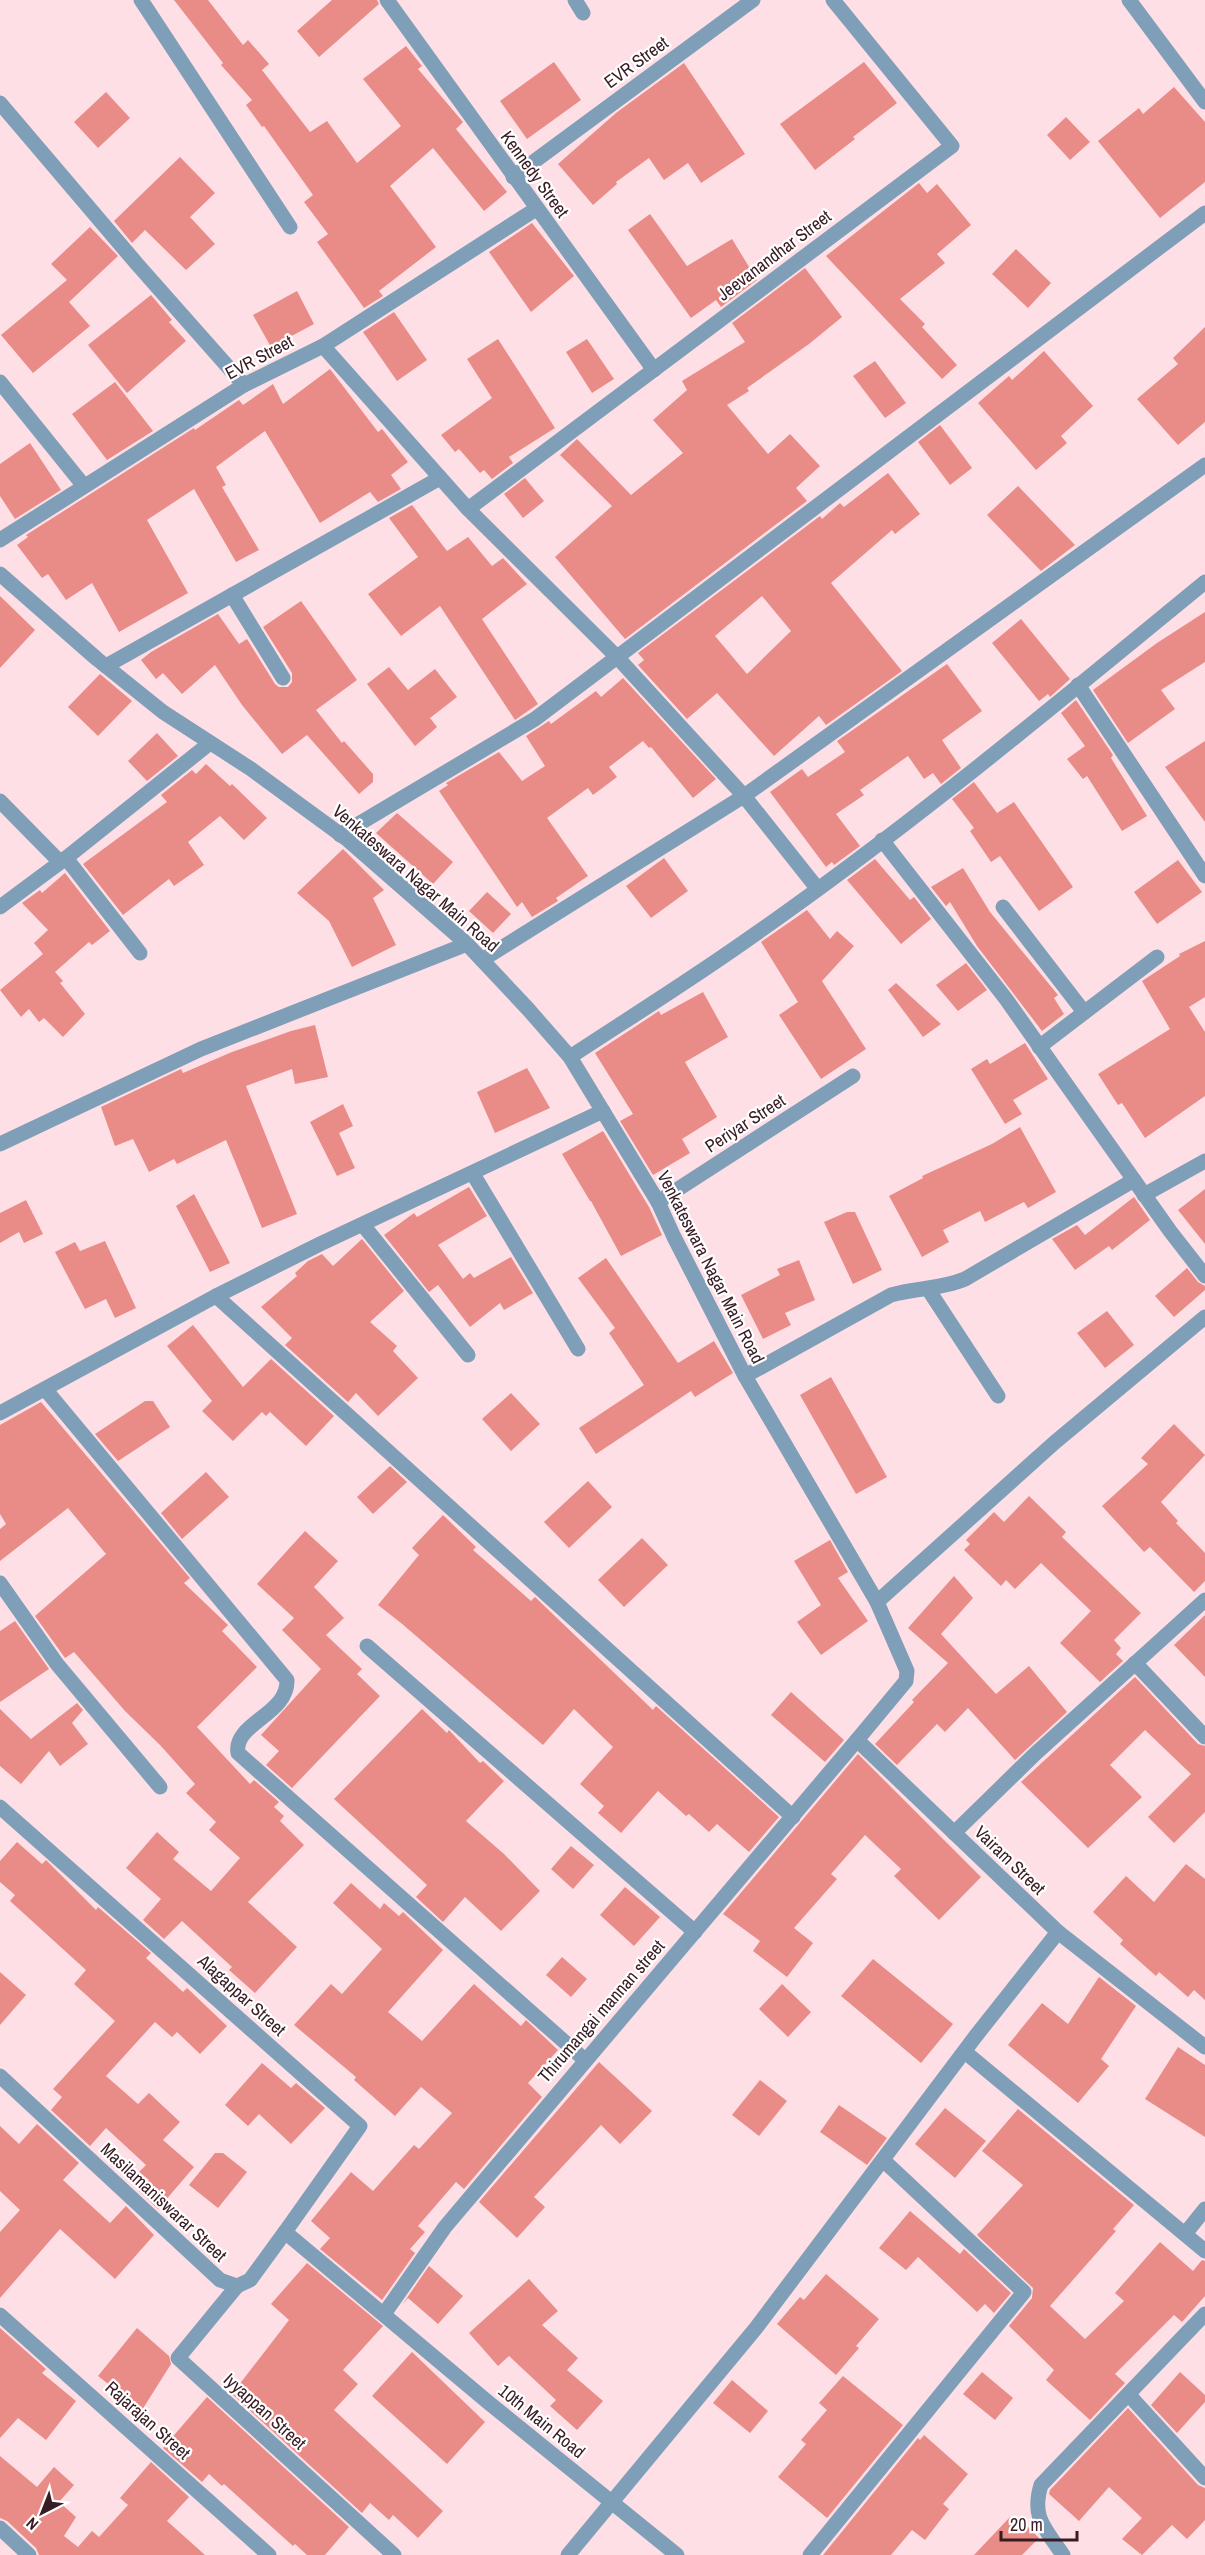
<svg xmlns="http://www.w3.org/2000/svg" width="1205" height="2555" viewBox="0 0 1205 2555" font-family="'Archivo Narrow',sans-serif">
<rect width="100%" height="100%" fill="#ffdfe6"/>
<g fill="#e98b87" fill-rule="evenodd">
<polygon points="174,0 208,0 243,45 248,40 269,64 262,70 310,132 327,121 357,163 401,126 363,79 406,46 422,66 418,69 463,122 456,129 507,192 484,211 433,148 390,186 436,247 379,291 383,296 364,308 317,242 328,234 304,202 313,195 264,126 262,127 246,105 252,100 221,65 223,63"/>
<polygon points="332,0 377,0 379,4 319,57 297,31"/>
<polygon points="554,62 581,100 527,139 500,101"/>
<polygon points="864,62 897,103 853,137 855,139 815,170 780,124"/>
<polygon points="684,63 745,154 701,183 688,163 664,180 649,158 616,182 617,184 593,205 558,164 616,113"/>
<polygon points="1174,87 1205,122 1205,182 1160,218 1098,141 1139,108 1143,114"/>
<polygon points="106,92 130,118 98,148 74,122"/>
<polygon points="1066,117 1090,142 1070,160 1047,135"/>
<polygon points="180,157 215,193 190,217 215,244 186,270 145,230 132,243 114,221"/>
<polygon points="919,183 927,193 937,184 971,225 937,254 945,263 900,299 925,324 922,327 957,365 942,379 826,256"/>
<polygon points="650,214 687,266 732,239 757,280 721,307 716,300 691,318 628,230"/>
<polygon points="532,223 574,276 531,312 489,252"/>
<polygon points="90,227 118,256 69,302 90,326 33,373 1,335 67,280 51,264"/>
<polygon points="1016,249 1051,283 1028,308 992,274"/>
<polygon points="805,268 842,317 809,344 747,388 749,391 727,405 768,454 790,434 820,466 796,488 807,501 625,639 555,557 612,506 560,455 577,439 631,495 683,453 653,420 687,390 682,381 745,342 732,323"/>
<polygon points="297,291 314,324 271,347 253,315"/>
<polygon points="151,295 172,320 169,322 186,341 127,393 88,345"/>
<polygon points="394,312 427,360 397,381 363,332"/>
<polygon points="1205,327 1205,422 1178,445 1137,399 1178,364 1173,358"/>
<polygon points="498,339 555,428 509,457 513,463 492,479 484,470 480,473 459,449 455,452 441,435 492,398 467,359"/>
<polygon points="587,339 614,379 592,393 566,352"/>
<polygon points="1044,351 1093,406 1061,436 1067,443 1036,470 978,403 1009,376 1012,380"/>
<polygon points="875,361 906,403 885,418 853,376"/>
<polygon points="330,369 378,432 382,429 408,462 391,475 401,489 378,502 370,492 320,523 265,431 216,467 226,485 222,487 259,550 236,562 194,489 147,520 188,593 119,632 92,583 66,600 48,574 42,578 17,545 28,537 26,535 194,428 195,430 239,400 243,405 273,384 283,404"/>
<polygon points="115,382 153,431 107,460 72,414"/>
<polygon points="940,425 972,468 950,485 918,442"/>
<polygon points="30,443 61,490 15,519 0,496 0,464"/>
<path d="M 888,473 L 920,514 L 895,534 L 892,530 L 831,583 L 902,671 L 826,725 L 819,716 L 774,756 L 717,693 L 687,719 L 638,665 L 644,660 L 638,653 L 820,516 L 822,519 L 840,503 L 844,507 ZM 762,596 L 791,631 L 747,674 L 715,636 Z"/>
<polygon points="525,478 544,501 523,518 504,494"/>
<polygon points="1018,486 1075,545 1041,571 987,515"/>
<polygon points="412,505 447,551 468,537 492,566 503,558 527,584 482,619 538,704 515,720 440,606 401,636 368,594 418,557 389,518"/>
<polygon points="0,596 35,630 0,668"/>
<polygon points="301,601 357,680 316,710 342,743 344,741 373,774 373,782 359,794 307,735 282,754 242,705 215,665 182,694 163,673 156,679 141,660 151,652 218,614 239,644 247,639 275,684 279,687 288,687 292,682 292,673 263,627"/>
<polygon points="1205,612 1205,662 1161,690 1175,709 1128,743 1093,690 1157,643"/>
<polygon points="1021,619 1070,679 1050,697 1048,694 1039,701 992,643"/>
<polygon points="947,664 982,711 942,740 961,768 941,784 933,773 924,779 908,756 860,790 864,795 836,814 860,846 834,865 832,862 826,867 770,792 802,769 808,777 845,752 837,741"/>
<polygon points="389,667 408,690 435,669 457,697 430,718 437,727 415,746 367,684"/>
<polygon points="100,674 132,701 98,736 68,707"/>
<polygon points="623,678 716,779 693,798 651,747 649,748 643,741 609,767 617,777 593,795 588,788 547,818 588,876 556,898 558,901 532,917 522,902 517,907 439,791 448,785 446,783 499,752 522,781 545,766 526,736 549,721 551,724 596,691 601,697"/>
<polygon points="1076,700 1113,755 1111,758 1147,816 1122,831 1087,776 1083,779 1067,759 1085,746 1061,713"/>
<polygon points="157,733 178,756 147,781 128,761"/>
<polygon points="1205,741 1205,822 1165,767"/>
<polygon points="206,764 230,786 232,784 267,818 244,840 220,816 188,842 204,865 174,886 169,879 123,915 83,864 167,802 161,795 192,770 196,774"/>
<polygon points="974,782 997,813 1014,802 1073,887 1039,911 1000,856 991,862 970,831 974,828 952,799"/>
<polygon points="397,813 453,862 433,884 376,833"/>
<polygon points="343,849 384,890 373,898 396,945 352,967 329,921 297,893"/>
<polygon points="664,858 688,891 651,918 626,886"/>
<polygon points="875,859 910,900 914,897 931,919 901,944 847,880"/>
<polygon points="1178,860 1202,892 1157,924 1134,892"/>
<polygon points="963,868 990,912 1058,995 1054,998 1064,1014 1042,1031 977,946 950,902 946,906 931,887"/>
<polygon points="65,873 110,931 92,945 89,942 55,972 63,981 60,983 85,1014 63,1037 44,1018 39,1022 29,1009 21,1017 0,990 43,954 34,943 48,930 22,903 40,890 42,893"/>
<polygon points="487,892 511,914 493,933 469,911"/>
<polygon points="807,910 830,939 837,931 854,946 822,981 866,1049 821,1079 779,1015 798,1002 761,942"/>
<polygon points="1205,941 1205,997 1189,1007 1205,1032 1205,1096 1145,1138 1122,1103 1118,1105 1098,1074 1170,1029 1142,981 1180,956 1179,954"/>
<polygon points="966,963 987,990 958,1011 936,985"/>
<polygon points="896,983 941,1024 923,1037 888,990"/>
<polygon points="703,992 728,1037 685,1062 717,1117 682,1139 690,1153 653,1175 620,1121 633,1114 595,1053 659,1011 661,1015"/>
<polygon points="315,1025 328,1077 295,1084 292,1069 246,1086 297,1214 262,1228 226,1140 177,1164 174,1159 149,1172 133,1139 115,1146 101,1107 181,1069 183,1073 232,1052 291,1031"/>
<polygon points="1025,1043 1048,1079 1013,1100 1022,1114 1005,1124 971,1069 987,1059 990,1064"/>
<polygon points="527,1068 550,1108 495,1133 477,1092"/>
<polygon points="343,1104 353,1126 339,1133 355,1168 337,1176 310,1122"/>
<polygon points="1020,1127 1056,1192 1028,1208 1024,1202 985,1222 980,1211 943,1230 949,1242 922,1257 889,1196 923,1178 922,1176 992,1144"/>
<polygon points="603,1131 649,1207 662,1235 621,1256 591,1201 590,1201 562,1154"/>
<polygon points="469,1187 487,1216 438,1245 463,1279 470,1273 474,1278 511,1257 533,1293 504,1310 500,1303 470,1327 438,1285 429,1292 384,1235 414,1213 417,1217"/>
<polygon points="1205,1189 1205,1244 1178,1210"/>
<polygon points="194,1194 230,1263 210,1272 176,1206"/>
<polygon points="1134,1197 1150,1220 1112,1250 1109,1246 1075,1270 1052,1239 1077,1225 1085,1235"/>
<polygon points="26,1200 43,1234 24,1243 19,1232 0,1243 0,1213"/>
<polygon points="847,1212 855,1212 882,1270 853,1284 824,1222"/>
<polygon points="362,1239 404,1291 370,1322 397,1346 393,1351 418,1378 378,1416 356,1393 348,1402 285,1345 292,1338 261,1307 297,1276 295,1273 308,1261 322,1254 333,1266"/>
<polygon points="105,1241 136,1308 115,1318 106,1299 85,1309 55,1252 75,1242 80,1251"/>
<polygon points="606,1258 678,1363 714,1341 733,1373 695,1397 691,1391 596,1454 579,1428 644,1385 609,1333 615,1328 578,1278"/>
<polygon points="799,1260 815,1300 785,1313 791,1325 763,1339 741,1295 780,1275 777,1269"/>
<polygon points="1187,1268 1198,1282 1205,1286 1205,1290 1174,1317 1155,1296"/>
<polygon points="1107,1311 1134,1345 1105,1368 1077,1333"/>
<polygon points="193,1325 243,1387 271,1359 334,1416 306,1446 270,1412 266,1416 262,1412 233,1441 202,1411 212,1401 167,1346"/>
<polygon points="831,1377 887,1477 856,1494 800,1395"/>
<polygon points="511,1393 540,1424 511,1451 482,1419"/>
<polygon points="145,1401 153,1401 170,1427 118,1461 95,1434"/>
<polygon points="41,1402 190,1578 184,1583 228,1625 222,1631 257,1667 197,1727 250,1784 254,1780 279,1802 274,1807 284,1816 280,1821 304,1845 248,1902 297,1947 255,1993 229,1970 232,1967 182,1921 164,1939 143,1920 161,1899 126,1868 157,1832 179,1852 173,1859 211,1891 240,1858 209,1830 216,1822 186,1793 195,1784 160,1745 125,1711 74,1652 65,1658 35,1616 106,1554 68,1508 0,1561 0,1529 6,1524 0,1514 0,1425"/>
<polygon points="1174,1424 1205,1455 1161,1502 1178,1521 1176,1523 1205,1553 1205,1581 1194,1592 1150,1547 1144,1552 1102,1506 1148,1464 1141,1458"/>
<polygon points="390,1466 407,1482 373,1514 357,1497"/>
<polygon points="206,1472 229,1497 182,1539 161,1513"/>
<polygon points="588,1481 612,1507 569,1548 544,1522"/>
<polygon points="1029,1496 1066,1532 1062,1537 1141,1613 1114,1640 1121,1648 1116,1654 1123,1661 1100,1682 1060,1643 1091,1611 1041,1563 1015,1589 1006,1580 1001,1586 964,1550 970,1544 966,1540 994,1512 1004,1522"/>
<polygon points="443,1515 476,1547 473,1550 531,1601 535,1597 653,1710 656,1706 779,1817 749,1852 717,1824 709,1832 689,1814 686,1816 658,1791 621,1833 598,1813 604,1806 580,1784 613,1747 574,1709 543,1745 401,1623 378,1605 419,1555 412,1548"/>
<polygon points="305,1531 338,1561 314,1587 344,1618 326,1635 362,1669 357,1674 380,1696 292,1788 266,1765 279,1751 261,1735 321,1669 282,1630 294,1618 257,1584"/>
<polygon points="642,1538 668,1565 624,1607 598,1580"/>
<polygon points="830,1540 848,1572 838,1578 868,1621 821,1655 797,1622 821,1605 794,1561"/>
<polygon points="954,1576 973,1598 941,1634 996,1694 1029,1666 1067,1712 1015,1760 968,1708 945,1732 937,1724 897,1765 875,1744 914,1702 912,1700 948,1663 908,1628"/>
<polygon points="1205,1615 1205,1677 1174,1645"/>
<polygon points="15,1621 49,1669 0,1702 0,1631"/>
<polygon points="1135,1677 1198,1744 1205,1746 1205,1812 1174,1843 1148,1817 1191,1774 1145,1730 1110,1765 1142,1797 1088,1848 1021,1782"/>
<polygon points="791,1692 844,1740 825,1762 771,1715"/>
<polygon points="77,1703 83,1710 72,1723 88,1744 60,1766 49,1751 21,1784 0,1766 0,1709 31,1739"/>
<polygon points="422,1709 447,1733 449,1730 480,1763 483,1761 504,1781 466,1821 504,1854 540,1891 501,1931 465,1897 443,1922 416,1897 427,1885 334,1799"/>
<polygon points="858,1754 981,1877 939,1920 894,1876 901,1869 865,1835 831,1874 837,1879 794,1928 813,1943 787,1977 753,1951 760,1941 723,1914"/>
<polygon points="17,1842 42,1864 46,1860 96,1910 98,1907 151,1953 146,1958 183,1992 187,1988 227,2026 200,2054 177,2032 172,2037 155,2022 106,2076 138,2104 149,2093 180,2122 163,2140 194,2167 158,2209 139,2191 149,2180 139,2172 146,2165 106,2128 90,2146 51,2110 62,2097 53,2089 115,2021 74,1984 86,1970 10,1901 15,1895 0,1882 0,1861"/>
<polygon points="571,1846 594,1865 573,1889 551,1869"/>
<polygon points="1186,1864 1205,1879 1205,2000 1194,1990 1188,1997 1159,1972 1156,1976 1120,1944 1123,1940 1093,1912 1126,1876 1154,1902"/>
<polygon points="351,1883 380,1909 384,1903 399,1916 403,1912 443,1950 388,2012 422,2041 474,1984 521,2026 526,2020 558,2050 528,2083 542,2097 464,2189 456,2182 418,2226 425,2232 410,2249 415,2253 382,2300 320,2249 330,2238 311,2221 351,2172 373,2191 414,2145 419,2149 452,2113 421,2087 395,2116 354,2080 356,2077 294,2025 331,1984 342,1994 382,1949 333,1903"/>
<polygon points="625,1887 660,1917 634,1946 600,1915"/>
<polygon points="562,1957 587,1979 571,1997 546,1975"/>
<polygon points="873,1959 953,2024 921,2063 841,1996"/>
<polygon points="0,1972 26,1995 0,2025"/>
<polygon points="1099,1977 1136,2006 1101,2059 1109,2066 1078,2103 1008,2045 1042,2003 1068,2024"/>
<polygon points="782,1984 811,2012 788,2037 759,2009"/>
<polygon points="1178,2047 1205,2065 1205,2137 1145,2099"/>
<polygon points="599,2062 652,2111 620,2144 601,2125 534,2197 545,2207 517,2238 479,2202"/>
<polygon points="262,2063 291,2088 296,2083 325,2108 291,2144 259,2114 248,2126 225,2105"/>
<polygon points="760,2080 787,2101 759,2136 732,2115"/>
<polygon points="839,2105 887,2138 867,2165 820,2132"/>
<polygon points="945,2108 986,2141 955,2178 915,2144"/>
<polygon points="1018,2109 1134,2205 1113,2229 1116,2231 1050,2306 1085,2339 1124,2301 1115,2293 1160,2242 1193,2271 1202,2260 1205,2261 1205,2296 1182,2322 1174,2315 1115,2374 1125,2383 1090,2420 1046,2380 1054,2370 1009,2326 1032,2298 1033,2288 977,2235 1023,2185 982,2151"/>
<polygon points="37,2124 79,2163 63,2180 110,2223 126,2206 154,2235 115,2279 60,2229 0,2298 0,2232 20,2210 0,2191 0,2126 19,2144"/>
<polygon points="215,2153 223,2153 247,2172 218,2208 189,2185"/>
<polygon points="910,2211 960,2254 964,2249 1011,2293 994,2313 985,2304 977,2312 918,2257 906,2270 879,2248"/>
<polygon points="307,2263 383,2326 343,2370 358,2384 334,2410 443,2511 418,2538 393,2515 389,2520 370,2503 362,2513 232,2394 289,2320 271,2304"/>
<polygon points="429,2266 463,2296 438,2324 408,2298 402,2305"/>
<polygon points="826,2274 879,2319 856,2346 859,2348 836,2375 777,2324 800,2297 804,2300"/>
<polygon points="529,2279 558,2311 542,2325 578,2358 567,2370 603,2401 577,2430 550,2406 556,2400 509,2356 498,2366 469,2333"/>
<polygon points="0,2328 46,2369 42,2373 76,2401 46,2440 18,2418 0,2438"/>
<polygon points="137,2328 169,2356 171,2364 142,2410 98,2376"/>
<polygon points="412,2352 485,2422 447,2464 372,2396"/>
<polygon points="982,2372 1013,2398 995,2420 963,2394"/>
<polygon points="1180,2372 1205,2395 1205,2402 1177,2433 1151,2405"/>
<polygon points="843,2376 903,2425 827,2518 778,2477 806,2444 801,2440 827,2410 819,2403"/>
<polygon points="732,2380 768,2411 750,2433 713,2403"/>
<polygon points="207,2397 349,2527 325,2555 307,2555 295,2544 293,2546 224,2484 222,2486 209,2474 202,2482 163,2448"/>
<polygon points="1128,2408 1198,2485 1205,2488 1205,2520 1187,2539 1172,2525 1142,2555 1122,2539 1142,2518 1109,2487 1079,2521 1049,2494 1050,2490"/>
<polygon points="924,2435 968,2474 943,2504 949,2509 925,2540 912,2530 891,2555 823,2555 918,2438 920,2440"/>
<polygon points="0,2456 37,2487 54,2467 74,2485 59,2502 76,2517 64,2536 78,2547 92,2531 99,2537 128,2505 120,2498 151,2462 189,2497 167,2521 205,2555 39,2555 36,2548 7,2521 0,2518"/>
<polygon points="1010,2517 1018,2517 1039,2538 1022,2555 974,2555"/>
</g>
<g fill="none" stroke-linecap="round" stroke-linejoin="round">
<g stroke="#7f9fb9" stroke-width="15">
<polyline points="141,0 290,227"/>
<polyline points="387,0 654,370"/>
<polyline points="575,0 583,13"/>
<polyline points="1129,0 1205,102"/>
<polyline points="0,103 137,264 244,385"/>
<polyline points="513,177 753,0"/>
<polyline points="323,346 468,509 618,658 744,796 817,888"/>
<polyline points="0,382 84,486"/>
<polyline points="468,509 952,146 833,0"/>
<polyline points="0,540 244,385 323,346 536,209"/>
<polyline points="0,574 97,659 163,712 251,769 348,840 467,944 528,1009 570,1057 658,1202 674,1237 745,1376 877,1602 907,1671 906,1681 857,1740 445,2227 384,2314"/>
<polyline points="232,595 283,678"/>
<polyline points="106,666 440,478"/>
<polyline points="1078,685 1205,876"/>
<polyline points="0,801 60,862"/>
<polyline points="340,835 535,719 1205,213"/>
<polyline points="882,840 1006,999 1170,1231 1205,1276"/>
<polyline points="66,858 140,953"/>
<polyline points="0,907 66,858 210,743"/>
<polyline points="1003,907 1084,1012"/>
<polyline points="482,960 744,796 1205,465"/>
<polyline points="1039,1047 1157,957"/>
<path d="M 570,1057 C 628,1019 687,982 744,942 C 903,832 1055,705 1205,582"/>
<polyline points="0,1144 201,1049 467,944"/>
<polyline points="473,1174 578,1349"/>
<polyline points="1144,1195 1205,1161"/>
<polyline points="658,1202 853,1076"/>
<polyline points="363,1225 468,1355"/>
<polyline points="928,1289 998,1396"/>
<polyline points="216,1296 793,1817"/>
<path d="M 745,1376 L 891,1295 C 916,1288 941,1289 965,1279 L 1134,1180"/>
<path d="M 45,1389 L 287,1680 C 288,1715 233,1723 238,1753 L 585,2060"/>
<polyline points="0,1413 216,1296 320,1244 603,1111"/>
<polyline points="0,1583 57,1664 160,1787"/>
<polyline points="877,1602 1054,1443 1205,1317"/>
<polyline points="367,1646 695,1932"/>
<polyline points="1135,1663 1205,1737"/>
<polyline points="857,1740 1058,1932 1205,2047"/>
<polyline points="0,1807 360,2126 285,2232"/>
<polyline points="954,1833 1035,1754 1205,1600"/>
<polyline points="965,2052 1205,2251"/>
<polyline points="0,2076 220,2280 237,2286 250,2280 285,2232 489,2403 677,2555"/>
<polyline points="1185,2234 1205,2209"/>
<polyline points="237,2286 178,2358 394,2555"/>
<polyline points="0,2315 269,2555"/>
<polyline points="1129,2395 1205,2478"/>
<polyline points="0,2528 29,2555"/>
<polyline points="568,2555 756,2328 975,2037 1058,1932"/>
<polyline points="810,2555 1024,2292 883,2160"/>
<path d="M 1063,2555 C 1045,2528 1031,2518 1041,2485 L 1205,2314"/>
</g>
</g>
<g text-anchor="middle" dominant-baseline="central" stroke-width="4.5" stroke-linejoin="round" paint-order="stroke">
<g font-size="18" fill="#381c24" stroke="#fff">
<text transform="translate(636 62) rotate(-36)">EVR Street</text>
<text transform="translate(535 174) rotate(54)">Kennedy Street</text>
<text transform="translate(774 255) rotate(-37)">Jeevanandhar Street</text>
<text transform="translate(259 357) rotate(-28)">EVR Street</text>
<text transform="translate(416 878) rotate(41)">Venkateswara Nagar Main Road</text>
<text transform="translate(745 1123) rotate(-33)">Periyar Street</text>
<text transform="translate(711 1267) rotate(63)">Venkateswara Nagar Main Road</text>
<text transform="translate(1010 1860) rotate(44)">Vairam Street</text>
<text transform="translate(242 1995) rotate(42)">Alagappar Street</text>
<text transform="translate(601 2011) rotate(-49)">Thirumangai mannan street</text>
<text transform="translate(164 2202) rotate(43)">Masilamaniswarar Street</text>
<text transform="translate(265 2411) rotate(42)">Iyyappan Street</text>
<text transform="translate(148 2420) rotate(42)">Rajarajan Street</text>
<text transform="translate(542 2421) rotate(39)">10th Main Road</text>
</g>
</g>
<g transform="translate(42 2513) rotate(222)" stroke="#ffffff" stroke-width="4.5" paint-order="stroke">
<path d="M0-4.5L10 22L0 15L-10 22Z" fill="#381c24"/>
<text y="-9" font-size="16" font-weight="bold" text-anchor="middle" fill="#381c24">N</text>
</g>
<path d="M1001 2531v9h76v-9" fill="none" stroke="#381c24" stroke-width="3"/>
<text x="1010" y="2531" font-size="18" fill="#381c24" stroke="#ffffff" stroke-width="4.5" paint-order="stroke">20 m</text>
</svg>
